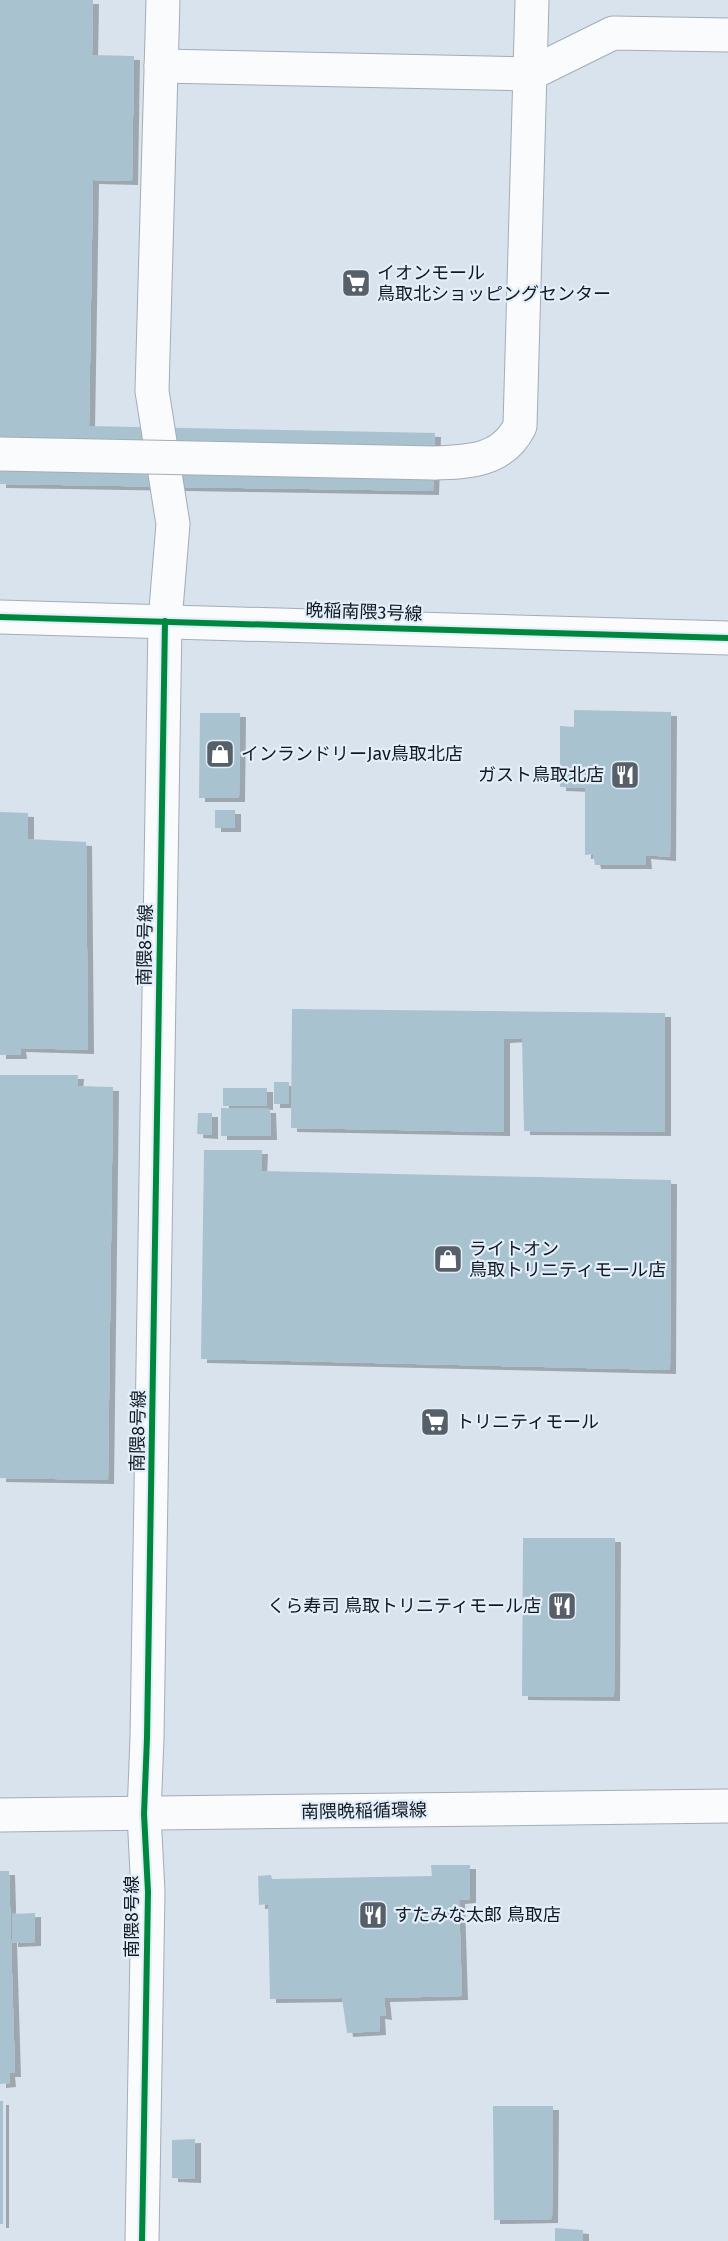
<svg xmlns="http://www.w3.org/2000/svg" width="728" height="2241" viewBox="0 0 728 2241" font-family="'Fira Sans','Noto Sans JP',sans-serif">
<defs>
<filter id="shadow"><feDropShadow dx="6" dy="4" stdDeviation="0" flood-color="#0004"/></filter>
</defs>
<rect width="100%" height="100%" fill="#d8e3ee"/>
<g fill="#a8c3cf" filter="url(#shadow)">
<polygon points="0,0 93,0 92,55 134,56 132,181 93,180 89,426 435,433 433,491 0,484"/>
<polygon points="574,710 671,712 670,857 645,855 646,865 595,865 593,854 585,855 585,788 560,787 560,726 574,727"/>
<polygon points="200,713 240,713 239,798 199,798"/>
<rect x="215" y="810" width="20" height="18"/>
<polygon points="0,812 28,813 28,839 86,842 88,1050 20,1048 21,1055 0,1055"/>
<polygon points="292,1009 665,1013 665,1132 524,1131 522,1038 504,1039 504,1132 291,1128"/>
<polygon points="0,1075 78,1075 77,1086 113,1087 108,1480 0,1478"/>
<rect x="274" y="1082" width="15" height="22"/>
<rect x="223" y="1088" width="44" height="18"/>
<polygon points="221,1108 270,1109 271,1136 221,1136"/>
<polygon points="198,1113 212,1113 212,1135 197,1134"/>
<polygon points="204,1150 262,1150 261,1171 671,1180 670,1370 201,1359"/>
<polygon points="523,1538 615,1538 614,1697 522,1696"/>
<polygon points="431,1865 470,1865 470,1899 459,1900 462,1996 384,1998 386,2016 379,2015 380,2031 347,2033 342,1998 270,1999 268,1904 259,1905 258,1876 271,1875 272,1879 432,1876"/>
<polygon points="0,1871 9,1871 15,2073 9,2073 10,2083 0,2084"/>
<polygon points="35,1913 35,1942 12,1943 12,1914"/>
<rect x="0" y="2101" width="3" height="123"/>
<polygon points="493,2106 553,2106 552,2219 494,2220"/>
<polygon points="195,2139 195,2179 172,2178 172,2140"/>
<polygon points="555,2228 583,2230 583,2241 555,2241"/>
</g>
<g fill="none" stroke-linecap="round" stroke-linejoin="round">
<g stroke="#a4adb5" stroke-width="35">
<g id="minor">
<polyline points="161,66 530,74 613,33 728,35"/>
<path d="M 434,463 C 469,462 503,461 520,426 L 532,0"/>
<polyline points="0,617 728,638"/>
<polyline points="0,1815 728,1806"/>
<polyline points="142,2241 148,1892 144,1814 147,1738 165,621 173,524 152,391 163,0"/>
</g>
</g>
<use href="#minor" stroke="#f9fbfc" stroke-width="33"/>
<g stroke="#a4adb5" stroke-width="35" stroke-linecap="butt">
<polyline id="minor-bridge" points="0,454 434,463"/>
</g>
<use href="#minor-bridge" stroke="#f9fbfc" stroke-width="33"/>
<g stroke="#e3eefb" stroke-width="10">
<g id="cycleway">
<polyline points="0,617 728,638"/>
<polyline points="142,2241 148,1892 144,1814 147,1738 165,621"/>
</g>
</g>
<use href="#cycleway" stroke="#00873e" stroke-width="6"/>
</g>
<defs>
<g id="supermarket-square" transform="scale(1.5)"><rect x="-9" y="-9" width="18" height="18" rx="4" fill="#576068" stroke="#e3eefb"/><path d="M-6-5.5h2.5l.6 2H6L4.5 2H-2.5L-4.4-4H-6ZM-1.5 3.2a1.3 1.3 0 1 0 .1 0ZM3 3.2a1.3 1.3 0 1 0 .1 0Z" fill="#fff"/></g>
<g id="shop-square" transform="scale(1.5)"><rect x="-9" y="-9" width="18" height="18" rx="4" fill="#576068" stroke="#e3eefb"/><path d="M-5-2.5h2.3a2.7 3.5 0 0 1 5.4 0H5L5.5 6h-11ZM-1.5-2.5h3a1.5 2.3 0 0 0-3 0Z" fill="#fff"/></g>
<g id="restaurant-square" transform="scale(1.5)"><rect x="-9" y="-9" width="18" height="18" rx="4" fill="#576068" stroke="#e3eefb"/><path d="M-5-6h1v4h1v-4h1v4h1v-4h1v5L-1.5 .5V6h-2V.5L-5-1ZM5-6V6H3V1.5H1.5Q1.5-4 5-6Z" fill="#fff"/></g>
</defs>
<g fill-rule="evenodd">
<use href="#supermarket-square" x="356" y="283"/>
<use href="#shop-square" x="220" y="754"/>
<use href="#restaurant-square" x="625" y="775"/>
<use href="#shop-square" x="448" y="1259"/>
<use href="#supermarket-square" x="435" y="1422"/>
<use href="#restaurant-square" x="562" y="1606"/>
<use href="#restaurant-square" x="373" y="1915"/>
</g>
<g text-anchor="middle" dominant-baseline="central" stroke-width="4.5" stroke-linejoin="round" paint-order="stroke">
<g font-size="18" fill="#121920" stroke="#e3eefb" text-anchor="start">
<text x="377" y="273">イオンモール<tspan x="377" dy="21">鳥取北ショッピングセンター</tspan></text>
<text x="241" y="754">インランドリーJav鳥取北店</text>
<text x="604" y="775" text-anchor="end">ガスト鳥取北店</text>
<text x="469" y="1249">ライトオン<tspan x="469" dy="21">鳥取トリニティモール店</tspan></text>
<text x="456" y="1422">トリニティモール</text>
<text x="541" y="1606" text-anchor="end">くら寿司 鳥取トリニティモール店</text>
<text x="394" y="1915">すたみな太郎 鳥取店</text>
</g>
<g font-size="18" fill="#121920" stroke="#e3eefb">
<text transform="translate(364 612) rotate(2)">晩稲南隈3号線</text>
<text transform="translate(145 945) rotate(-89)">南隈8号線</text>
<text transform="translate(138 1431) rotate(-89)">南隈8号線</text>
<text transform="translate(364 1811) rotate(-1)">南隈晩稲循環線</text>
<text transform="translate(132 1917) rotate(-90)">南隈8号線</text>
</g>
</g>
</svg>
